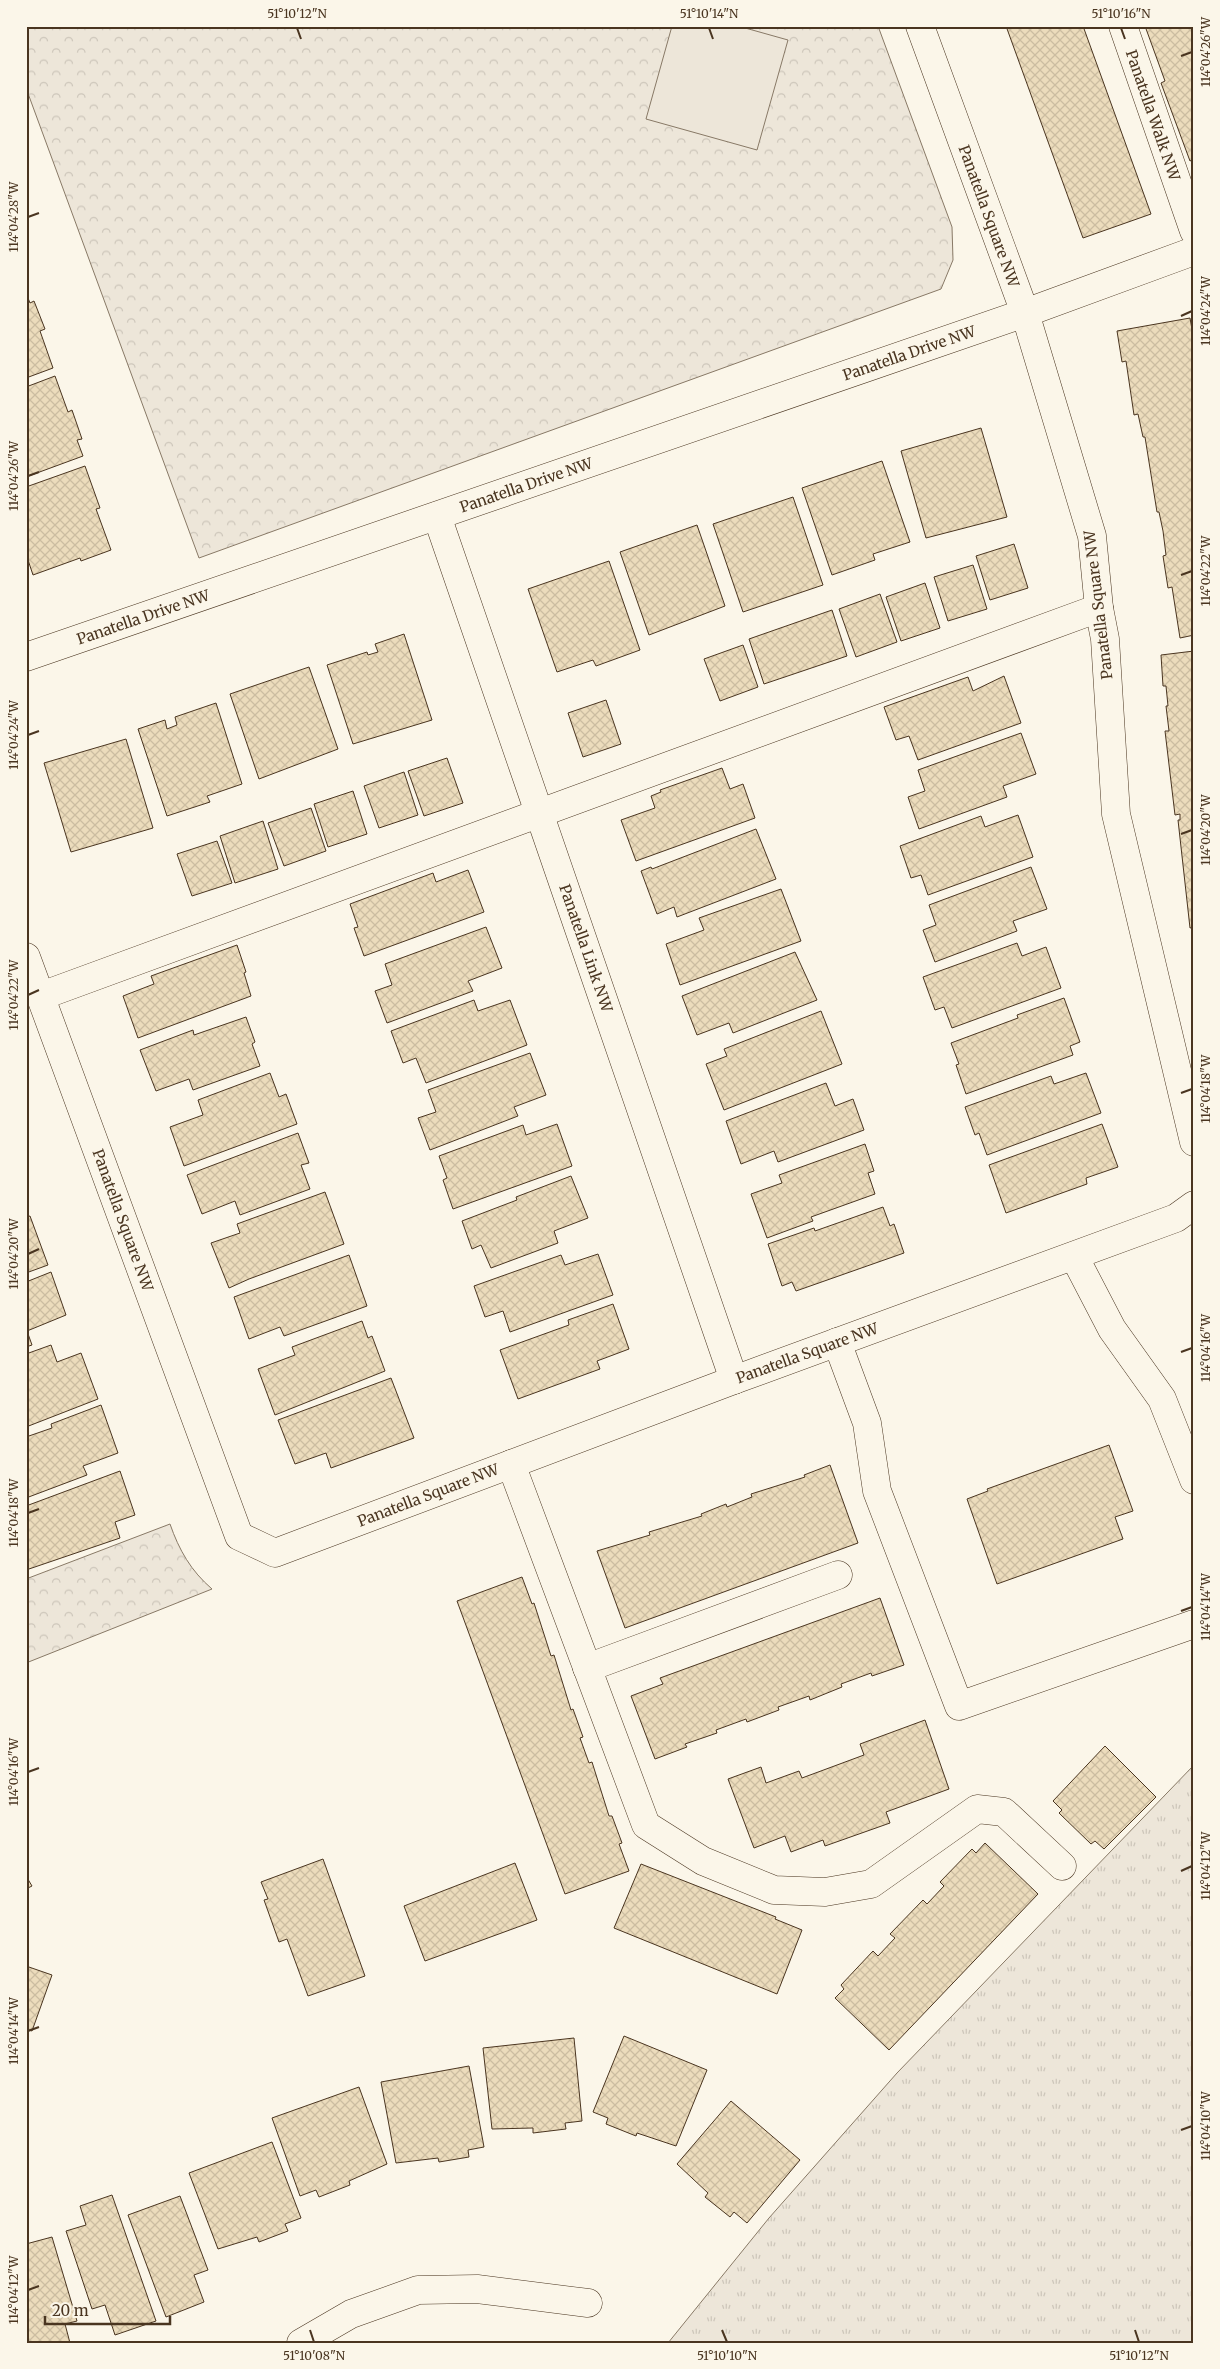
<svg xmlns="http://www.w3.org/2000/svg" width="1220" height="2369" viewBox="0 0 1220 2369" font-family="Merriweather,serif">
<defs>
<pattern id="grass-tufts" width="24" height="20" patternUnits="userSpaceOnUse" patternTransform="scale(1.25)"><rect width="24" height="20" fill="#ede6d9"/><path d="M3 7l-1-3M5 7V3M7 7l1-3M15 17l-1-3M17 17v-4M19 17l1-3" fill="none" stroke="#cdc6ba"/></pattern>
<pattern id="park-crowns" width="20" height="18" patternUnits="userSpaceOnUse" patternTransform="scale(1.25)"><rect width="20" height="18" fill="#ede6d9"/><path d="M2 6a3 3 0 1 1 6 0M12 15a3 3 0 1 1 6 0" fill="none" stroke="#cdc6ba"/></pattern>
<pattern id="building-cross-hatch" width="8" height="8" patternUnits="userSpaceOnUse" patternTransform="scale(1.25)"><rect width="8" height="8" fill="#ecdcbc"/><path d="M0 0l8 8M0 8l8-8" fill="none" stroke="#ccbda1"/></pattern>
</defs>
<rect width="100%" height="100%" fill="#fbf6e9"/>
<polygon fill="url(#grass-tufts)" stroke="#887966" points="1194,1765 1194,2343 668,2343 769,2218 897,2073"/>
<g fill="url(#park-crowns)" stroke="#887966">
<polygon points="26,26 878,26 952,227 953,260 941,289 199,558 26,88"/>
<path d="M 170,1524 C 179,1550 191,1571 212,1589 L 26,1663 L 26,1579 Z"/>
</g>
<polygon fill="#ede6d9" stroke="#887966" points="672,26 738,26 788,40 757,150 646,119"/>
<g fill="url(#building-cross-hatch)" stroke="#4a3520">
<polygon points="1006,26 1083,26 1151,214 1083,238"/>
<polygon points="1145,26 1194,26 1194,159 1190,161 1161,83 1165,81"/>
<polygon points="26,293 30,303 34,301 45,329 40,331 53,368 26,378"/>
<polygon points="1190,318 1194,341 1194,635 1180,638 1172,587 1168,588 1163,556 1166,555 1163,531 1159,512 1157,512 1145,437 1143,437 1138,414 1134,415 1126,361 1122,362 1117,331"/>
<polygon points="55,376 68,412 72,410 82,439 77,440 83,456 26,477 26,387"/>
<polygon points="981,428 1007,517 926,538 901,451"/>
<polygon points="882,461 910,542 873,554 875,560 832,575 802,488"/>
<polygon points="85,466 100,508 96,509 111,550 81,561 80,558 33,575 28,560 26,561 26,487"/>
<polygon points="793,497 823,585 743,612 713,524"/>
<polygon points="697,525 725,606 649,635 620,552"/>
<polygon points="1014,544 1028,588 990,600 976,556"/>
<polygon points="609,561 640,650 596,666 593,660 557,672 528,589"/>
<polygon points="973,565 987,609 948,621 934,577"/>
<polygon points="925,583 940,628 901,641 886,597"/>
<polygon points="880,594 897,642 856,657 839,609"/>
<polygon points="832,610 847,656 764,684 749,639"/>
<polygon points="404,634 432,720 353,744 327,665 367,652 368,655 378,652 375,644"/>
<polygon points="743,645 758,687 720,701 704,659"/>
<polygon points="1194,651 1194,927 1190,928 1178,820 1180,820 1180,814 1175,815 1165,731 1169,731 1166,706 1168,706 1166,686 1163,686 1161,655"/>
<polygon points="309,667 338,749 259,779 230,694"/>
<polygon points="1004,676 1021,723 918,760 909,736 896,740 884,707 968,677 973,691"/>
<polygon points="606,700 621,744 583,757 568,713"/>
<polygon points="216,703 242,784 207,796 210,802 167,816 138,729 165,720 167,729 177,725 175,717"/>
<polygon points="1021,733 1036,774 1003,786 1007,797 919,829 908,797 925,791 918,770"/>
<polygon points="126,739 153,828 71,852 44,763"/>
<polygon points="447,758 463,803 424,816 408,771"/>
<polygon points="722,768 730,789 743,784 755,818 636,861 621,820 655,808 651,796 661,792 660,790"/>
<polygon points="404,772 418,815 379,828 364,786"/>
<polygon points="353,791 367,834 328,847 314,804"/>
<polygon points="311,808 326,851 284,866 268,823"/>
<polygon points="1018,815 1033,857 928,895 921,875 911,878 900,846 981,816 985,827"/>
<polygon points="263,821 278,869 235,883 220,836"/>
<polygon points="756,829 776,879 677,917 674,907 657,914 641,871 651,867 652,869"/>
<polygon points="217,841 232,883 192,896 177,854"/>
<polygon points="1031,867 1047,909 1013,921 1017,931 935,962 923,930 936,925 929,905"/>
<polygon points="468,870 484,912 364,956 354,928 358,927 350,904 433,873 436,882"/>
<polygon points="781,889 801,941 680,985 666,944 704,930 699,918"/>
<polygon points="486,927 502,968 468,981 473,991 387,1023 375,991 392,985 385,964"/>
<polygon points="1017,943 1022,956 1046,947 1061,988 952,1028 944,1007 935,1010 923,977"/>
<polygon points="237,945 246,972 244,973 251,996 138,1038 123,996 154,984 151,976"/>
<polygon points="795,952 817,1000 733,1033 729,1023 697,1035 682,996"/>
<polygon points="1064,998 1080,1042 1070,1046 1073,1055 966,1094 956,1065 959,1064 951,1043 1018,1018 1017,1015"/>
<polygon points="474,1000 478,1011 510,1000 527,1045 426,1083 416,1058 403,1063 391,1031"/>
<polygon points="821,1011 842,1064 724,1110 706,1064 727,1056 724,1049"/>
<polygon points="246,1017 255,1042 252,1044 260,1066 193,1090 189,1079 156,1091 140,1050 193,1030 194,1035"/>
<polygon points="530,1053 546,1095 514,1107 518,1116 430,1150 418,1118 436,1112 428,1090"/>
<polygon points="270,1073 279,1097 286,1094 297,1124 184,1166 170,1127 203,1115 198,1100"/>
<polygon points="1086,1073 1101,1113 987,1155 979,1133 975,1135 965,1107 1051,1076 1054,1084"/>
<polygon points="826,1083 835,1106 853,1099 864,1130 778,1162 774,1151 741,1164 726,1121"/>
<polygon points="557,1124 572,1166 453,1209 443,1180 447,1178 439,1156 523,1125 526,1135"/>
<polygon points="1102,1124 1118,1167 1086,1178 1087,1184 1006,1213 989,1165"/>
<polygon points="298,1133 309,1163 301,1165 310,1189 240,1215 235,1201 202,1214 187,1175"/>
<polygon points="865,1144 874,1171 868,1173 875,1194 811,1217 813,1221 767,1238 751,1194 782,1183 779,1175"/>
<polygon points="571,1176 588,1218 554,1231 558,1243 491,1268 481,1245 472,1249 462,1221 517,1200 516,1197"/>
<polygon points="325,1192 344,1244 249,1279 229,1288 211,1243 240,1233 237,1224"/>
<polygon points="883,1207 890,1226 894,1224 904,1253 796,1291 792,1282 782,1286 768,1244 814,1228 815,1231"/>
<polygon points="30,1216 48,1265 26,1273 26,1217"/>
<polygon points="598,1254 613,1295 510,1332 503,1311 485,1317 474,1286 561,1255 565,1265"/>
<polygon points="349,1255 367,1306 284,1336 280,1327 249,1339 234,1297"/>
<polygon points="51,1272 66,1315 27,1331 32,1345 26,1347 26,1282"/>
<polygon points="613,1304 629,1349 597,1361 600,1369 518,1399 500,1350 569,1325 568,1320"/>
<polygon points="362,1321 368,1338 372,1336 385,1371 275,1415 258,1369 295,1355 292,1347"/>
<polygon points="51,1345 57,1362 81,1353 98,1399 26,1427 26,1354"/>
<polygon points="391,1378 414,1438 331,1468 326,1453 295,1464 278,1420"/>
<polygon points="101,1405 118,1453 83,1466 87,1475 26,1498 26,1437 52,1428 51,1424"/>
<polygon points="1109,1445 1133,1511 1115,1517 1123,1539 997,1584 967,1499 988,1491 987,1489"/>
<polygon points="830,1465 858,1543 625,1628 597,1551 650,1535 649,1532 702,1516 701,1514 726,1504 727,1507 752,1497 751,1494 805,1477 804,1475"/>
<polygon points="120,1471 135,1515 115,1522 120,1538 26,1570 26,1506"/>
<polygon points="522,1577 532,1604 534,1603 551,1656 554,1655 571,1710 573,1709 583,1737 580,1738 589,1763 592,1762 609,1816 612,1816 622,1843 619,1844 629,1871 565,1894 457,1601"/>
<polygon points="880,1598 904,1665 872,1676 871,1673 841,1684 842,1687 810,1700 809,1696 778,1707 779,1710 747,1722 746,1719 716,1730 717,1733 685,1744 687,1747 655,1759 631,1696 663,1684 660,1678"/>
<polygon points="925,1720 949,1789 886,1812 890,1823 825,1846 823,1840 791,1852 785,1836 754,1848 728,1779 761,1767 766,1783 799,1771 802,1778 864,1755 860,1744"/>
<polygon points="1105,1746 1156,1797 1104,1849 1095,1841 1091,1844 1059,1813 1062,1810 1053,1801"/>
<polygon points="985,1843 1038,1894 889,2050 835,1998 844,1989 841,1985 873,1951 878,1956 895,1938 890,1934 923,1900 927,1904 944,1886 940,1882 972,1849 976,1853"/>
<polygon points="323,1859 365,1976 308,1996 287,1939 279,1942 264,1900 268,1899 261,1882"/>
<polygon points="515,1863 537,1920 425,1961 404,1906"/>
<polygon points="641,1864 776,1917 775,1919 802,1930 777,1994 614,1928"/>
<polygon points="26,1876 32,1886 26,1889"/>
<polygon points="26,1966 52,1975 32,2031 26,2029"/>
<polygon points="624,2036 707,2070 676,2146 637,2133 636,2136 606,2124 608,2118 593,2112"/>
<polygon points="574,2038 582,2121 565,2123 566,2129 533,2133 533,2128 492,2129 483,2048"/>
<polygon points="469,2066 484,2147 468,2150 469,2157 439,2162 438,2158 396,2163 381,2082"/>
<polygon points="359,2087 387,2164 349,2181 350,2185 319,2197 316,2190 300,2196 272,2118"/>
<polygon points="731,2101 800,2160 747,2223 734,2212 730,2217 705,2197 708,2193 677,2164"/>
<polygon points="272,2142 301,2218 285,2224 288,2231 259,2242 257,2237 218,2249 189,2173"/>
<polygon points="112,2195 156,2321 115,2335 105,2305 92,2309 66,2231 86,2225 80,2206"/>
<polygon points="180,2196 208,2270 194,2275 204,2302 166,2317 128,2215"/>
<polygon points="52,2237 77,2321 65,2324 70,2343 26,2343 26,2244"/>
</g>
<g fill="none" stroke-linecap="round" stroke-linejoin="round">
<g stroke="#4a3520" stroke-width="29">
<g id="minor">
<polyline points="920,26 1025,313 1092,536 1099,608 1105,639 1116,814 1194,1142"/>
<polyline points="1123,26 1194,231"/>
<polyline points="437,516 734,1380"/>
<polyline points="26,657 1025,313 1194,251"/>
<polyline points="26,957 239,1536 275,1553 734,1380 1176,1218 1194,1205"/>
<polyline points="41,996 1099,608"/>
<polyline points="1074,1256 1112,1329 1162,1399 1194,1480"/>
<polyline points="837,1342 867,1423 877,1491 959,1706 1194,1624"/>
<polyline points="511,1464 646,1825 703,1861 774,1890 825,1892 871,1884 977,1809 1004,1812 1062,1866"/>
<polyline points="587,1668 838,1575"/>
<polyline points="301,2343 351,2314 418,2290 477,2289 588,2303"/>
</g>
</g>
<use href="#minor" stroke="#fbf6e9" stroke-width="28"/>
</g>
<path fill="none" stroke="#4a3520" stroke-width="2" d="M 297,28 L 301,39M 709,28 L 713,39M 1121,28 L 1125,39M 1181,56 L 1192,52M 28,217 L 39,213M 1181,316 L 1192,311M 28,476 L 39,472M 1181,575 L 1192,571M 28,735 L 39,731M 1181,834 L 1192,830M 28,995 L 39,990M 1181,1093 L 1192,1089M 28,1254 L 39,1249M 1181,1352 L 1192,1348M 28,1513 L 39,1509M 1181,1611 L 1192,1607M 28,1772 L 39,1768M 1181,1871 L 1192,1866M 28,2031 L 39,2027M 1181,2130 L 1192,2126M 28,2290 L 39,2286M 310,2330 L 314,2342M 722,2330 L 727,2342M 1135,2330 L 1139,2342"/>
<g text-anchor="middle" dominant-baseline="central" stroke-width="4" stroke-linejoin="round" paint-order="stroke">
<g font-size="15" fill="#4a3520" stroke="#fbf6e9">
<text transform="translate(1153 115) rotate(71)">Panatella Walk NW</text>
<text transform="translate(989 216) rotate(70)">Panatella Square NW</text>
<text transform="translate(909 353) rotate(-19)">Panatella Drive NW</text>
<text transform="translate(526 485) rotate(-19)">Panatella Drive NW</text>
<text transform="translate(1098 605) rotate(-97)">Panatella Square NW</text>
<text transform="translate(143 617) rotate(-19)">Panatella Drive NW</text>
<text transform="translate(586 948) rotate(71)">Panatella Link NW</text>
<text transform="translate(123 1220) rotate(70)">Panatella Square NW</text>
<text transform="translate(807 1353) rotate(-20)">Panatella Square NW</text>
<text transform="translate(428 1495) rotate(-21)">Panatella Square NW</text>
</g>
</g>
<rect width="1220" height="2369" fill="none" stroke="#fbf6e9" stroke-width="55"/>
<path d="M45 2316v8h125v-8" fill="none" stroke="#4a3520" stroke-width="2.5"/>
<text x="52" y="2316" font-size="15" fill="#4a3520" stroke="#fbf6e9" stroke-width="4" paint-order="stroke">20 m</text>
<rect x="28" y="28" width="1164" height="2314" fill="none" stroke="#4a3520" stroke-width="2"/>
<g font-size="12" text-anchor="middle" fill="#4a3520">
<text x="297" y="18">51°10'12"N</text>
<text x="709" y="18">51°10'14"N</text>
<text x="1121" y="18">51°10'16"N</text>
<text transform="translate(1206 52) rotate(-90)" y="4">114°04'26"W</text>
<text transform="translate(14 217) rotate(-90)" y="4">114°04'28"W</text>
<text transform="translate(1206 311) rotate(-90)" y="4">114°04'24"W</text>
<text transform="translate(14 476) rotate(-90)" y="4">114°04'26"W</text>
<text transform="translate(1206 571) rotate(-90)" y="4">114°04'22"W</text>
<text transform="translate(14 735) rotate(-90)" y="4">114°04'24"W</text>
<text transform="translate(1206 830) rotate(-90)" y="4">114°04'20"W</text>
<text transform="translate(14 995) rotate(-90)" y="4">114°04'22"W</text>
<text transform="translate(1206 1089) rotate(-90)" y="4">114°04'18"W</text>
<text transform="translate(14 1254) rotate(-90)" y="4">114°04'20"W</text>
<text transform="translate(1206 1348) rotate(-90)" y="4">114°04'16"W</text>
<text transform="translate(14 1513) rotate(-90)" y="4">114°04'18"W</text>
<text transform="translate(1206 1607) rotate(-90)" y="4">114°04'14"W</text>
<text transform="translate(14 1772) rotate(-90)" y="4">114°04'16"W</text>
<text transform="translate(1206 1866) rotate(-90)" y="4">114°04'12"W</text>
<text transform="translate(14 2031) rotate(-90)" y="4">114°04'14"W</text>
<text transform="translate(1206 2126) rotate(-90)" y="4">114°04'10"W</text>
<text transform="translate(14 2290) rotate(-90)" y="4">114°04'12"W</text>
<text x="314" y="2360">51°10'08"N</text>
<text x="727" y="2360">51°10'10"N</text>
<text x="1139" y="2360">51°10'12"N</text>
</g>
</svg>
